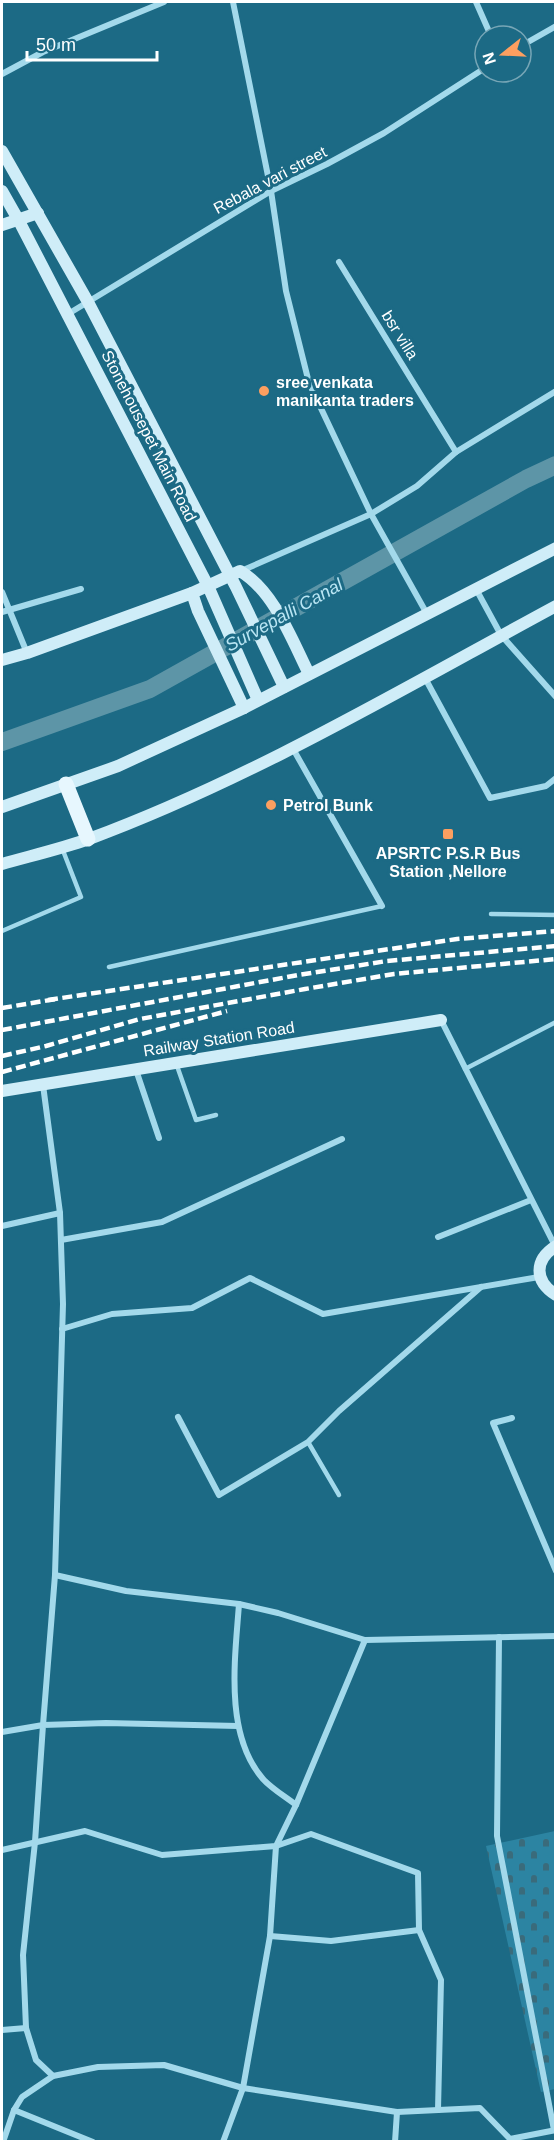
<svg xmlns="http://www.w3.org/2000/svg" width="557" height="2143" viewBox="0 0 557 2143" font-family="Arial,sans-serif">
<defs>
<pattern id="cemetery-stones" width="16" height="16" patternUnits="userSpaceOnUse" patternTransform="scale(1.5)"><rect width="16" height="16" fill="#2c84a2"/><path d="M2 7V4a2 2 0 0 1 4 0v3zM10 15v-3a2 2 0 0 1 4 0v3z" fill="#3a6b7b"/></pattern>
</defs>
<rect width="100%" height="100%" fill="#1c6a85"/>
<polygon fill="url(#cemetery-stones)" points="555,1831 555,2089 541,2092 486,1846"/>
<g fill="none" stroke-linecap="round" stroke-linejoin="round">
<polyline stroke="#5d95a7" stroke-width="18" points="2,742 150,689 526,479 556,465"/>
<g stroke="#a3d9eb" stroke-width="4.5">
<polyline points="491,914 556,915"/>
<polyline points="2,931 81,897 62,848"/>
<polyline points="109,967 382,906"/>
<polyline points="176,1063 196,1120 216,1115"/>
<polyline points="465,1069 556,1022"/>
<polyline points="308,1442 339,1495"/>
</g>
<g stroke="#a3d9eb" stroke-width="6">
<polyline points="233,2 271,191 286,291 309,383 371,514 427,614"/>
<polyline points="476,2 491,36"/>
<polyline points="521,46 556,26"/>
<polyline points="2,74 43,52 164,2"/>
<polyline points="339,262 456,452"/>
<polyline points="68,314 271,191 327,164 384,133 485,68"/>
<polyline points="241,571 371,514 417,486 456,452 556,391"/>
<polyline points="476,589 501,635 556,697"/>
<polyline points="2,592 27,653"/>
<polyline points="2,612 81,589"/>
<polyline points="425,678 490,798 546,786 556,778"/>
<polyline points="292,747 382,906"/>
<polyline points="441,1020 555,1246"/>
<polyline points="136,1070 159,1138"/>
<polyline points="2,1226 60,1213"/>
<polyline points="438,1237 531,1200"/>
<polyline points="61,1240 162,1222 342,1139"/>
<polyline points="62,1329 112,1314 192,1308 250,1278 323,1314 539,1277"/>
<polyline points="178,1417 219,1495 308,1442 339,1411 481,1287"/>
<polyline points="512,1418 493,1423 556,1571"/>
<polyline points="55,1575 126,1591 239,1604 278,1613 365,1640"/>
<path d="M 239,1604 C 235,1659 224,1734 263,1779 C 272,1789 286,1797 296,1805"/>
<polyline points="499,1637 497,1836 554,2130"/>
<polyline points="2,1732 43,1725 55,1575 63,1304 60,1213 43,1085"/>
<polyline points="2,1850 85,1831 162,1855 276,1846 311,1834 418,1873 419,1930 441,1980 438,2110"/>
<polyline points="270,1936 331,1941 419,1930"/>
<polyline points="2,2030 26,2028"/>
<polyline points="53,2076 36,2060 26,2028 23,1955 35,1842 43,1725 106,1723 238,1726"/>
<polyline points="14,2110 93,2142"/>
<polyline points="3,2142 14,2110 22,2097 53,2076 98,2067 164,2065 243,2088 397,2112 480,2108 510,2139 556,2130"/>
<polyline points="223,2142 243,2088 270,1936 276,1846 296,1805 365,1640 556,1636"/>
<polyline points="395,2142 397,2112"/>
</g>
<g stroke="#cfedf8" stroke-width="12">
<polyline points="2,151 88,302 236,587 284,687"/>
<polyline points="2,191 19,221 208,586 258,700"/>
<polyline points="2,225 38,213"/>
<polyline points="192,593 198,611 244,708"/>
<path d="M 2,660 L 27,653 L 192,593 L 240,571 C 274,591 292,640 309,674"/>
<polyline points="2,807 118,766 244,708 556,548"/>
<path d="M 2,864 C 30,856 60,849 89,839 C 251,779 404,688 556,606"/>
<polyline points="2,1091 441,1020"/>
<path d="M 556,1246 C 534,1260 534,1281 556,1295"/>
</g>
<polyline stroke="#e7f7fe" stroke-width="15" points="66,784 88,839"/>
<g stroke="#fff" stroke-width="4.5" stroke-dasharray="10 4.5" stroke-linecap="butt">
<polyline points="48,1000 457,939 556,931"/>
<polyline points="2,1008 56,999"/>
<polyline points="2,1030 298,975 387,961 556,946"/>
<polyline points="2,1056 46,1046 140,1019 305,989 394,974 556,959"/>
<polyline points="2,1072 227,1011"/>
</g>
</g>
<g fill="#fc9f60" stroke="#1c6a85" stroke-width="2">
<circle cx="264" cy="391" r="6"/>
<circle cx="271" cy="805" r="6"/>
<rect x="442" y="828" width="12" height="12" rx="3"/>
</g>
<g text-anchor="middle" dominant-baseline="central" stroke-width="6" stroke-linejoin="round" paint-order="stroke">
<g font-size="16" fill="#fff" stroke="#1c6a85">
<text transform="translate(270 180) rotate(-28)">Rebala vari street</text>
<text transform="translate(400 335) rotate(58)">bsr villa</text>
<text transform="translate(149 436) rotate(63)">Stonehousepet Main Road</text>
<text transform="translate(219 1039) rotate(-9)">Railway Station Road</text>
</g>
<g font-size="16" font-weight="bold" fill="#fff" stroke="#1c6a85" text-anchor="start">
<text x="276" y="382">sree venkata<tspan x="276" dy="18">manikanta traders</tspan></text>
<text x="283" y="805">Petrol Bunk</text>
<text x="448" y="853" text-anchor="middle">APSRTC P.S.R Bus<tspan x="448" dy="18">Station ,Nellore</tspan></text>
</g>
<g font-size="18" font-style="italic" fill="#bae6f4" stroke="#1c6a85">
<text transform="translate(284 615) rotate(-29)">Survepalli Canal</text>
</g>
</g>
<rect width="557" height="2143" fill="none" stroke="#ffffff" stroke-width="6"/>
<g transform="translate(503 54) rotate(252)"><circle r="28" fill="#1c6a85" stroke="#77a6b6" stroke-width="1.5"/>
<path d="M0-4.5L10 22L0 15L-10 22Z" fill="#fc9f60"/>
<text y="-9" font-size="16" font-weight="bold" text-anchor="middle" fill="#ffffff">N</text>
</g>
<path d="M27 51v9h130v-9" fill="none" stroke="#ffffff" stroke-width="3"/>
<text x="36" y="51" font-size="18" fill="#ffffff" stroke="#1c6a85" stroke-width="4.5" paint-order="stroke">50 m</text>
</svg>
